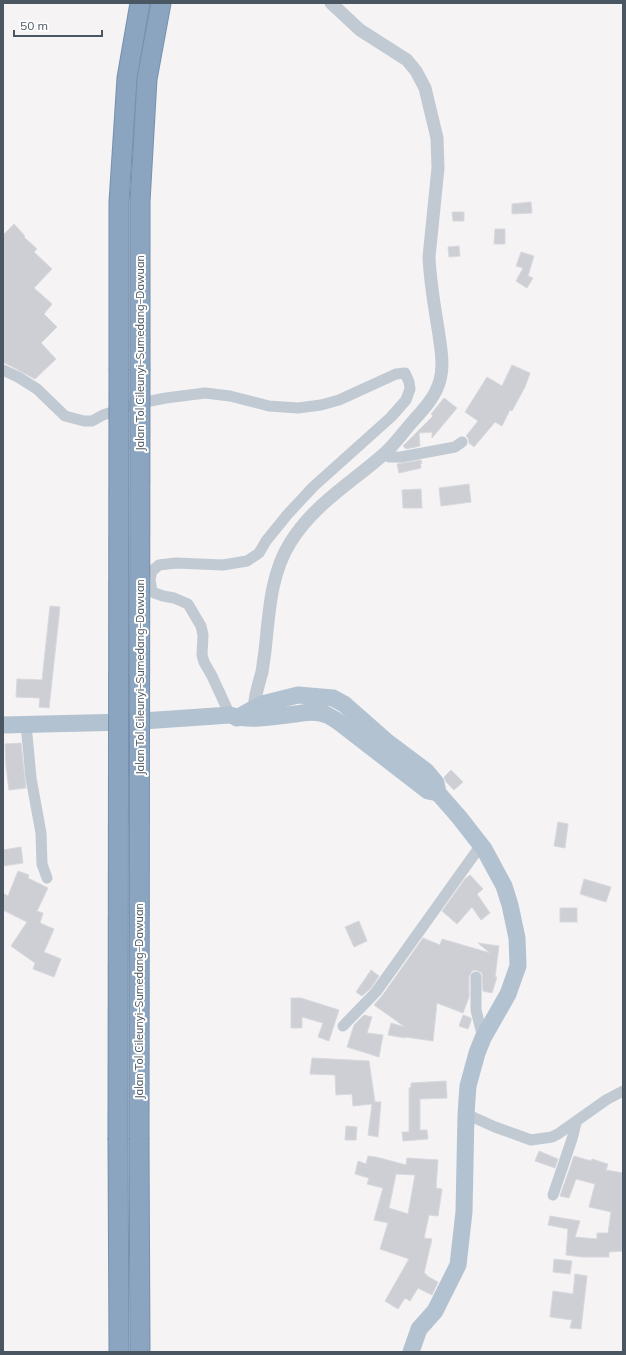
<svg xmlns="http://www.w3.org/2000/svg" width="626" height="1355" viewBox="0 0 626 1355" font-family="Mulish,sans-serif">
<rect width="100%" height="100%" fill="#f5f3f3"/>
<g fill="#cdcfd5" stroke="#d7d9de" fill-rule="evenodd">
<polygon points="531,202 532,213 512,214 512,204"/>
<polygon points="452,212 464,212 464,221 453,221"/>
<polygon points="14,224 25,236 24,237 37,249 34,252 52,269 34,288 52,304 44,314 57,327 41,343 56,359 35,379 3,362 3,235"/>
<polygon points="495,229 505,229 505,244 494,244"/>
<polygon points="459,246 460,256 449,257 448,247"/>
<polygon points="521,252 534,256 528,276 533,278 527,288 516,281 523,268 516,266"/>
<polygon points="512,365 530,373 525,387 512,411 510,410 502,426 495,422 474,447 469,443 468,438 466,436 478,421 465,412 487,377 502,386"/>
<polygon points="444,398 457,408 432,438 432,432 419,433 420,446 406,449 403,446 433,416 431,414"/>
<polygon points="421,460 422,464 420,462 421,468 399,473 397,464"/>
<polygon points="469,484 471,502 441,506 439,488"/>
<polygon points="421,489 422,508 403,508 402,490"/>
<polygon points="50,606 60,607 49,708 39,707 40,698 16,697 17,679 42,680"/>
<polygon points="21,743 26,788 9,790 6,767 5,744"/>
<polygon points="451,770 463,782 454,790 446,782 444,777"/>
<polygon points="558,822 568,824 565,848 554,846"/>
<polygon points="21,847 23,863 3,866 3,850"/>
<polygon points="18,871 29,875 28,878 48,888 37,911 43,913 40,923 54,929 44,952 61,959 54,977 33,969 35,963 11,946 27,922 3,910 3,893 8,896"/>
<polygon points="470,875 483,889 477,894 490,913 481,920 472,907 457,924 442,911 465,879"/>
<polygon points="584,879 611,887 606,902 580,894"/>
<rect x="560" y="908" width="17" height="14"/>
<polygon points="359,921 367,941 354,947 345,927"/>
<polygon points="423,938 440,945 442,939 490,953 478,943 499,946 495,977 497,977 492,993 483,991 482,973 476,970 472,971 469,977 469,997 463,1013 437,1003 433,1041 405,1037 405,1038 388,1035 391,1023 405,1027 374,1005 382,996"/>
<polygon points="371,970 379,976 371,988 362,996 356,992"/>
<polygon points="291,998 301,998 339,1010 329,1041 318,1037 323,1023 302,1017 302,1028 291,1028"/>
<polygon points="364,1015 372,1017 367,1033 383,1035 379,1057 347,1047 354,1025"/>
<polygon points="463,1015 471,1018 471,1021 468,1029 459,1026"/>
<polygon points="312,1058 369,1061 375,1102 381,1102 378,1137 368,1135 372,1104 353,1106 352,1094 336,1095 335,1075 310,1074"/>
<polygon points="446,1081 447,1098 420,1099 420,1130 427,1130 428,1139 403,1141 402,1132 409,1132 409,1088 411,1087 411,1083"/>
<polygon points="346,1126 357,1127 356,1140 345,1140"/>
<polygon points="539,1151 558,1159 555,1168 535,1161"/>
<path d="M 368,1156 L 376,1157 L 406,1165 L 407,1158 L 438,1160 L 436,1188 L 442,1189 L 438,1216 L 429,1215 L 424,1238 L 432,1239 L 424,1273 L 427,1275 L 427,1276 L 438,1282 L 432,1295 L 418,1288 L 410,1301 L 405,1298 L 398,1309 L 385,1301 L 409,1259 L 380,1249 L 388,1223 L 374,1220 L 383,1188 L 367,1184 L 369,1178 L 355,1174 L 358,1161 L 366,1164 ZM 396,1174 L 415,1175 L 408,1214 L 389,1208 Z"/>
<polygon points="574,1156 591,1161 592,1159 608,1164 606,1170 623,1173 623,1251 609,1252 609,1257 582,1257 566,1255 568,1229 548,1225 550,1216 580,1221 575,1237 597,1239 597,1233 608,1233 611,1212 589,1207 595,1184 576,1179 569,1198 560,1196"/>
<polygon points="554,1259 572,1261 570,1274 553,1272"/>
<polygon points="575,1274 587,1276 581,1329 570,1328 572,1320 550,1317 553,1291 573,1294"/>
</g>
<g fill="none" stroke-linecap="round" stroke-linejoin="round">
<g stroke="#7690ad" stroke-width="21">
<g id="motorway">
<polyline points="119,369 119,202 127,78 140,3"/>
<polyline points="140,369 140,202 147,79 161,3"/>
<polyline points="118,1140 119,1352"/>
<polyline points="139,1140 140,1352"/>
</g>
</g>
<g stroke="#c1cad2" stroke-width="11">
<polyline points="3,370 18,377 37,389 65,416 84,421 92,421 103,415 140,403 166,398 205,393 230,396 269,406 298,408 321,405 339,400 396,374 405,373 409,382 410,389 406,400 391,417 313,487 287,515 266,541 259,553 247,561 223,565 176,563 159,565 152,571 150,579 152,592 163,596 174,598 188,604 201,626 203,635 202,655 204,662 212,676 230,715"/>
<polyline points="384,453 389,457 401,457 455,447 462,442"/>
<polyline points="26,724 31,778 41,833 42,864 47,878"/>
<polyline points="476,977 476,1010 483,1038"/>
<polyline points="343,1026 376,992 481,845"/>
<polyline points="466,1114 495,1127 531,1140 552,1137 558,1134 606,1100 623,1091"/>
<polyline points="553,1195 572,1139 576,1123"/>
</g>
<path stroke="#c1cad2" stroke-width="13" d="M 255,716 C 253,700 258,687 262,672 C 263,665 264,658 265,651 C 269,615 270,575 290,543 C 313,505 351,483 384,454 C 395,444 404,431 414,420 C 424,409 436,396 440,380 C 444,366 441,350 439,335 C 435,309 430,283 429,257 L 438,168 L 437,138 L 425,88 L 416,71 L 407,60 L 360,30 L 331,3"/>
<g stroke="#b3c2d1" stroke-width="17">
<polyline points="237,718 262,704 298,695 333,698 344,704 386,741 426,771 436,783 438,793 459,817 484,849 504,886 510,905 517,938 518,966 508,994 483,1038 477,1053 468,1086 466,1114 464,1212 458,1265 435,1311 419,1329 411,1352"/>
<path d="M 3,725 L 128,722 L 230,715 C 251,722 274,716 296,714 C 305,712 317,711 327,715 C 331,717 336,720 340,723 L 428,791 L 438,793"/>
</g>
<use href="#motorway" stroke="#8ba5c1" stroke-width="19"/>
<g stroke="#7690ad" stroke-width="21" stroke-linecap="butt">
<g id="motorway-bridge">
<polyline points="118,1140 119,369"/>
<polyline points="139,1140 140,369"/>
</g>
</g>
<use href="#motorway-bridge" stroke="#8ba5c1" stroke-width="19"/>
</g>
<g text-anchor="middle" dominant-baseline="central" stroke-width="4" stroke-linejoin="round" paint-order="stroke">
<g font-size="11" fill="#4a5661" stroke="#fff">
<text transform="translate(140 353) rotate(-90)">Jalan Tol Cileunyi–Sumedang–Dawuan</text>
<text transform="translate(140 677) rotate(-90)">Jalan Tol Cileunyi–Sumedang–Dawuan</text>
<text transform="translate(139 1001) rotate(-90)">Jalan Tol Cileunyi–Sumedang–Dawuan</text>
</g>
</g>
<rect width="626" height="1355" fill="none" stroke="#4a5661" stroke-width="8"/>
<path d="M14 30v6h88v-6" fill="none" stroke="#4a5661" stroke-width="2"/>
<text x="20" y="30" font-size="12" fill="#4a5661" stroke="#ffffff" stroke-width="3" paint-order="stroke">50 m</text>
</svg>
